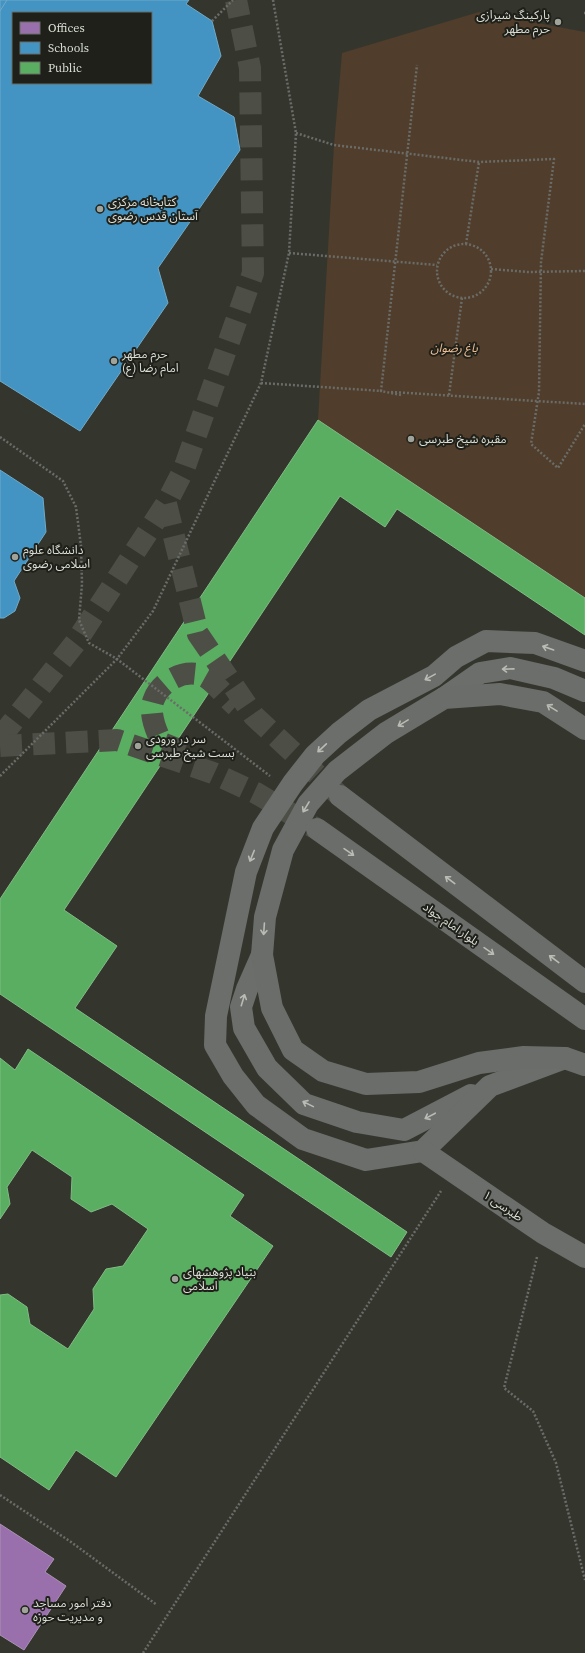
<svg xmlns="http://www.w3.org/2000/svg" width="585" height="1653" viewBox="0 0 585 1653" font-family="'Source Serif 4','Noto Sans Arabic',serif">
<rect width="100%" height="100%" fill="#34362e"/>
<polygon fill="#503d2b" points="479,12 585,32 585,598 318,420 334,145 342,53"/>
<polygon fill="#9970ab" stroke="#ac91b7" points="0,1524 54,1559 45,1572 66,1586 24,1650 0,1635"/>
<g fill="#4393c3" stroke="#70aac8" fill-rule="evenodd">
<path d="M 0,0 L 189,0 L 186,4 L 212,21 L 221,56 L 198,96 L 234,117 L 240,150 L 158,268 L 168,303 L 80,431 L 0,381 ZM 13,13 L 151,13 L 151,83 L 13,83 Z"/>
<polygon points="0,0 7,0 0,11"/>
<polygon points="0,470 43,498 46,532 14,581 20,598 15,611 4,618 0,618"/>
</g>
<g fill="#5aae61" stroke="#80bc84">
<polygon points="318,420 585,598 585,635 397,509 385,527 340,496 64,910 117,946 75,1008 407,1232 391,1257 0,994 0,899"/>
<polygon points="28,1049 244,1195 230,1216 273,1246 116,1477 76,1450 49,1490 0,1457 0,1295 8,1294 27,1307 30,1324 68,1349 94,1309 93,1289 106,1269 123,1266 148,1229 112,1204 91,1212 71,1199 72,1177 32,1150 7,1187 10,1204 0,1219 0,1058 15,1070"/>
</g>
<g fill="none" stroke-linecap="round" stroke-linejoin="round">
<g stroke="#4d4f47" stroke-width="22" stroke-dasharray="22 11" stroke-linecap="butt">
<polyline points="166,504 198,634 254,716 340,796"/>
<polyline points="0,738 76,642 166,504 184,469 253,273 250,68 236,0"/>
<polyline points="0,746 117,740 213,773 256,793 315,828"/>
<path d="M 184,752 L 162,743 C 156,731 148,712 154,699 C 161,680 189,666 207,678 C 217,685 227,698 236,706"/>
</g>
<g stroke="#6a6c68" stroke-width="2.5" stroke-dasharray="2 2" stroke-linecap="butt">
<polyline points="584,13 585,13"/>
<polyline points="212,21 233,0"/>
<polyline points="296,133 334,145 479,162 554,159 541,262 539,392 531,444 558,468 585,424"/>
<polyline points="466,244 479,162"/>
<circle cx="464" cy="271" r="27"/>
<polyline points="289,253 437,265"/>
<polyline points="491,269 528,272 585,271"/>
<polyline points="261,383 382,391"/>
<polyline points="391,392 585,404"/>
<polyline points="401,395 381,391 417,65"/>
<polyline points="449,395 462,298"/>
<polyline points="0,437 63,481 76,507 81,546 82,584 79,620 89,643 117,659 270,776"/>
<polyline points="0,776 117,659 153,611 261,383 289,253 296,133 273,0"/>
<polyline points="537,1257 504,1388 533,1411 556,1463 585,1580"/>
<polyline points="0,1495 71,1542 157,1605"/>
<polyline points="143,1653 441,1191"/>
</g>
<g stroke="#6b6e6b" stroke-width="22">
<polyline points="444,698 480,673 510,668 554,678 585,691"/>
<polyline points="262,955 247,989 241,1007 244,1028 267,1068 304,1104 357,1122 404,1130 471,1095"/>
<polyline points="565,1058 490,1086 423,1151 366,1160 303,1139 256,1105 233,1076 215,1045 216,1016 246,872 263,828 293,783 315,755 339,733 369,710 434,676 456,657 486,641 535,643 585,661"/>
<polyline points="423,1151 543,1233 585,1257"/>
</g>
<g stroke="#6b6d6a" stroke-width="22">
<polyline points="585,729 543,702 500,694 444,698 386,733 337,771 308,804 283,850 265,917 262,955 272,1008 293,1050 323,1071 366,1084 419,1082 479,1063 524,1057 565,1058 585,1065"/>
<polyline points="340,796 585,982"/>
<polyline points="317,829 585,1019"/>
</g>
</g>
<defs><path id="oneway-shaft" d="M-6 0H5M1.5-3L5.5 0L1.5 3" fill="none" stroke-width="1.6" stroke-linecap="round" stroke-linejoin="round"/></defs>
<g stroke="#b9bcb4">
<use href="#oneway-shaft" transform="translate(548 648) rotate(-161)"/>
<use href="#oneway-shaft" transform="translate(508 669) rotate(179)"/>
<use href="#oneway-shaft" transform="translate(430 677) rotate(151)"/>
<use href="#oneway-shaft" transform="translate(552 708) rotate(-148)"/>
<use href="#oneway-shaft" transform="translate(403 723) rotate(149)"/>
<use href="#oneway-shaft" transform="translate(322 748) rotate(137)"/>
<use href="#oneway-shaft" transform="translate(306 807) rotate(121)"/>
<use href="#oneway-shaft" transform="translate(349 852) rotate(35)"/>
<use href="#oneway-shaft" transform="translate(252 856) rotate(112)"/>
<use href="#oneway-shaft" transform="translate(450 880) rotate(-143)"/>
<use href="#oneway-shaft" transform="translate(264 929) rotate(94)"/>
<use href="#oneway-shaft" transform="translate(489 951) rotate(35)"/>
<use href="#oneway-shaft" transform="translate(554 959) rotate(-143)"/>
<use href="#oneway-shaft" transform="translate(243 1000) rotate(-73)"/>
<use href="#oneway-shaft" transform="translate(308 1104) rotate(-154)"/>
<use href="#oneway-shaft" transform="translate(430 1116) rotate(152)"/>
</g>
<g fill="#a0a39a" stroke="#1e2019" stroke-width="1.5">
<circle cx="558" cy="22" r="4"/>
<circle cx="100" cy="209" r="4"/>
<circle cx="114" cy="361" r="4"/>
<circle cx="411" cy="439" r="4"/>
<circle cx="15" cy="557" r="4"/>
<circle cx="138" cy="746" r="4"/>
<circle cx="175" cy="1279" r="4"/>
<circle cx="25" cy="1610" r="4"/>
</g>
<g text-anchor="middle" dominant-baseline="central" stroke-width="4" stroke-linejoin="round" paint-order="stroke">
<g font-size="12" fill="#daded4" stroke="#1e2019" text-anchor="start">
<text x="550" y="15" text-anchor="end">پارکینگ شیرازی<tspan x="550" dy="14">حرم مطهر</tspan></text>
<text x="108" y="202">کتابخانه مرکزی<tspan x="108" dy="14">آستان قدس رضوی</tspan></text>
<text x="122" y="354">حرم مطهر<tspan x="122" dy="14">امام رضا (ع)</tspan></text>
<text x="419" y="439">مقبره شیخ طبرسی</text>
<text x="23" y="550">دانشگاه علوم<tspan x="23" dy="14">اسلامی رضوی</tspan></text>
<text x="146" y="739">سر در ورودی<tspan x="146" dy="14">بست شیخ طبرسی</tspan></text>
<text x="183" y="1272">بنیاد پژوهشهای<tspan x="183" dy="14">اسلامی</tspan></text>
<text x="33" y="1603">دفتر امور مساجد<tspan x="33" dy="14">و مدیریت حوزه</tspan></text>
</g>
<g font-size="12" font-style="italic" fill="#f2bf93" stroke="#1e2019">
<text x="454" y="348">باغ رضوان</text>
</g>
<g font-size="12" fill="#daded4" stroke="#1e2019">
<text transform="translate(451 924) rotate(35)">بلوار امام جواد</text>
<text transform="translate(503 1206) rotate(34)">طبرسی ۱</text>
</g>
</g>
<rect x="12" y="12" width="140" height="72" fill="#1e2019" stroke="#696c64"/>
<rect x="20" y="22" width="20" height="12" fill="#9970ab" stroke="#696c64"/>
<text x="48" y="32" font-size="12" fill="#daded4">Offices</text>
<rect x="20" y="42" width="20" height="12" fill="#4393c3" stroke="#696c64"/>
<text x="48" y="52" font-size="12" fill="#daded4">Schools</text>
<rect x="20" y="62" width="20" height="12" fill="#5aae61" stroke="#696c64"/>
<text x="48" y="72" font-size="12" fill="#daded4">Public</text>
</svg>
